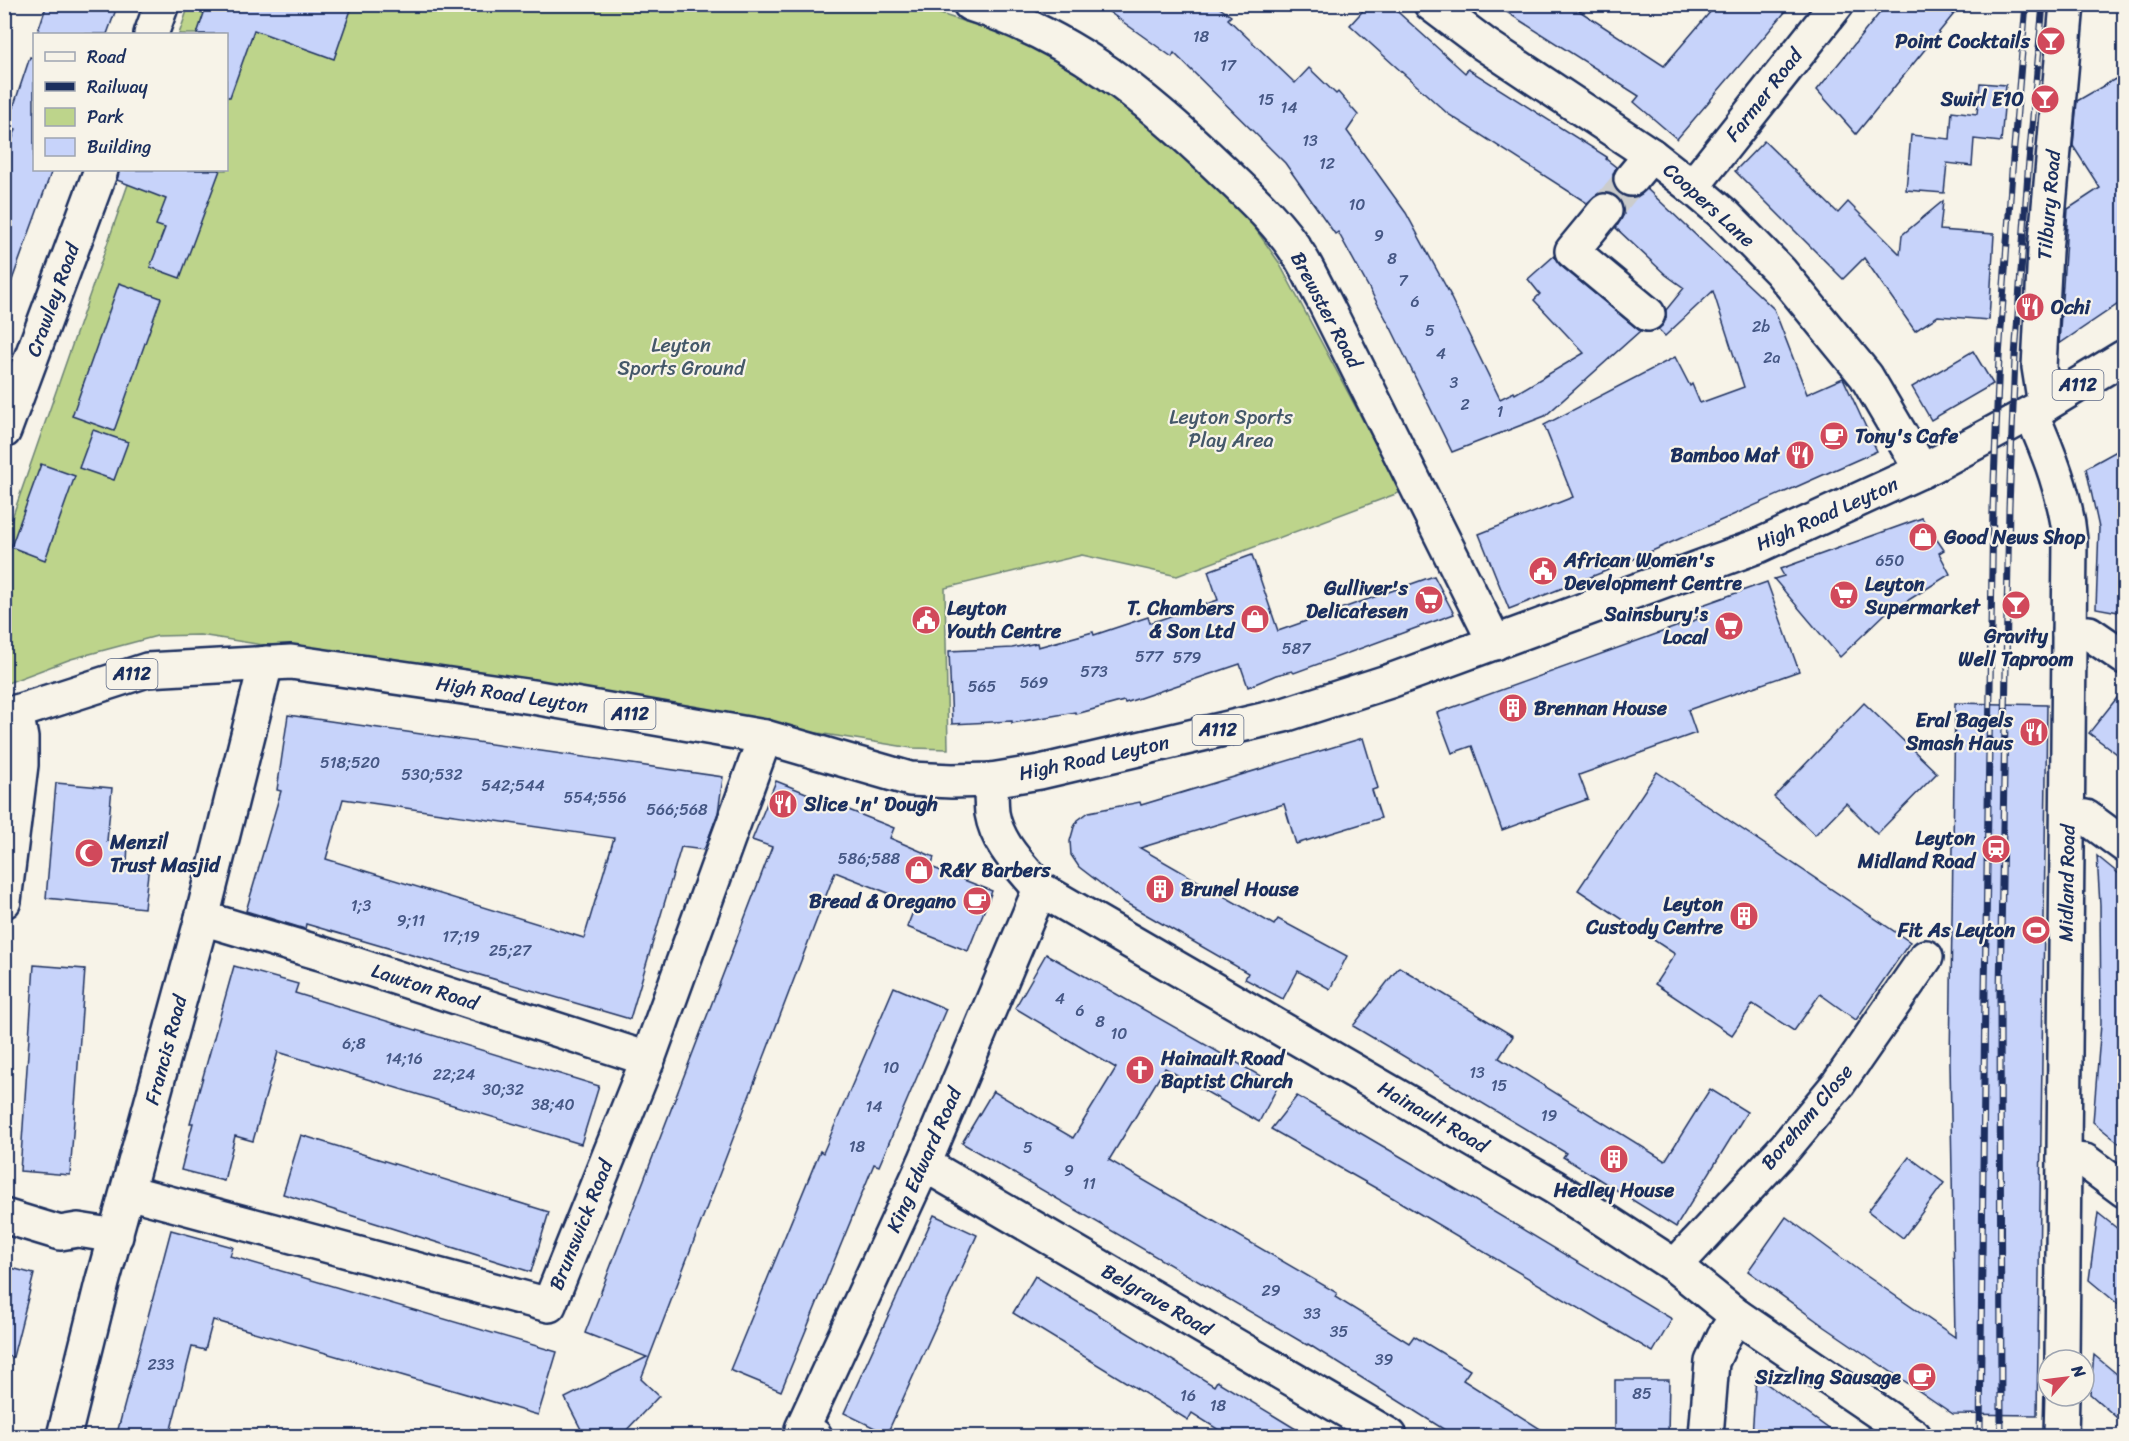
<svg xmlns="http://www.w3.org/2000/svg" width="2129" height="1441" viewBox="0 0 2129 1441" font-family="Sriracha,sans-serif">
<rect width="100%" height="100%" fill="#f7f3e8"/>
<filter id="ink" filterUnits="userSpaceOnUse"><feTurbulence type="fractalNoise" baseFrequency=".0167" numOctaves="2"/><feDisplacementMap in="SourceGraphic" scale="12" xChannelSelector="R" yChannelSelector="G"/><feConvolveMatrix kernelMatrix="1 2 1 2 8 2 1 2 1" color-interpolation-filters="sRGB"/></filter>
<g filter="url(#ink)">
<polygon fill="#bdd48b" stroke="#6c8274" stroke-width="1.5" points="909,4 1013,37 1106,86 1236,201 1278,261 1401,492 1177,576 1082,555 945,588 948,749 912,748 200,635 157,636 71,659 5,684 5,538 133,170 226,170 226,34 179,34 189,5"/>
<g fill="#c7d3fa" stroke="#1b2f5e" stroke-width="1.5" fill-rule="evenodd">
<polygon points="47,4 118,4 107,34 37,34"/>
<polygon points="191,4 353,4 334,59 254,30 230,97 226,97 226,34 197,34 204,13 190,8"/>
<polygon points="1098,4 1214,4 1231,16 1228,19 1295,83 1309,68 1336,94 1338,92 1358,115 1347,131 1406,213 1451,296 1450,296 1500,399 1514,392 1515,394 1584,353 1534,300 1540,294 1528,279 1554,256 1560,265 1640,331 1545,416 1452,452 1391,328 1338,232 1335,234 1285,163 1174,53 1172,57"/>
<polygon points="1369,4 1389,4 1465,73 1468,69 1607,157 1606,159 1616,167 1613,175 1613,185 1619,194 1628,198 1637,197 1647,189 1774,309 1807,394 1843,378 1877,451 1616,567 1509,609 1479,534 1573,497 1544,425 1675,357 1690,386 1692,384 1700,403 1744,387 1713,291 1665,336 1658,329 1663,325 1666,318 1666,310 1684,288 1666,275 1616,228 1624,214 1622,204 1617,197 1609,193 1599,193 1587,203 1448,114 1350,25"/>
<polygon points="1494,4 1569,4 1664,66 1717,4 1792,4 1677,139 1634,102 1639,96"/>
<polygon points="1887,4 1962,4 1856,134 1817,90"/>
<polygon points="30,57 34,58 34,170 52,170 7,294 4,294 4,162 16,129 7,126"/>
<polygon points="2124,74 2124,300 2059,344 2068,209 2100,188 2073,146 2077,101"/>
<polygon points="1980,83 2006,85 2001,142 1974,139 1972,166 1947,163 1944,193 1906,190 1911,135 1950,139 1952,111 1977,114"/>
<polygon points="1764,141 1838,213 1848,202 1900,254 1902,235 1943,201 1940,230 1994,234 1989,320 1938,316 1915,331 1864,258 1843,279 1735,171"/>
<polygon points="119,170 220,170 180,278 150,267 165,228 156,225 166,199 117,180"/>
<polygon points="119,283 161,298 114,431 72,416"/>
<polygon points="1973,351 1993,384 1931,420 1912,387"/>
<polygon points="93,430 128,442 114,480 79,468"/>
<polygon points="2124,447 2124,613 2096,608 2099,528 2086,468"/>
<polygon points="41,464 75,476 45,560 11,547"/>
<polygon points="1922,518 1944,550 1939,553 1950,574 1888,613 1887,612 1840,657 1774,579 1784,576 1780,569"/>
<polygon points="1252,555 1278,631 1434,576 1454,614 1294,673 1292,671 1276,675 1248,687 1240,664 1125,703 1124,701 1076,714 1075,712 1012,723 1012,721 952,724 949,651 1012,648 1037,643 1038,647 1093,632 1094,635 1148,617 1150,623 1218,600 1208,571"/>
<polygon points="1767,582 1799,671 1688,710 1696,733 1579,775 1588,799 1502,830 1472,746 1452,753 1437,713 1698,619 1694,608"/>
<polygon points="2124,689 2124,759 2089,733"/>
<polygon points="1864,703 1937,773 1877,834 1846,803 1815,835 1774,797"/>
<polygon points="1955,703 2047,705 2037,1415 1953,1414 1825,1327 1748,1271 1786,1217 1858,1270 1955,1337 1950,1063"/>
<path d="M 288,715 L 723,777 L 718,813 L 704,850 L 681,847 L 630,1019 L 306,924 L 305,929 L 246,911 L 281,791 L 277,790 ZM 343,799 L 614,838 L 584,938 L 326,859 Z"/>
<polygon points="1363,738 1378,788 1372,790 1381,818 1296,844 1284,804 1140,848 1274,925 1278,919 1347,956 1330,989 1298,971 1283,999 1245,979 1248,973 1126,903 1079,867 1071,855 1070,841 1074,827 1078,820 1089,812 1140,802 1141,805"/>
<polygon points="1657,772 1910,942 1856,1020 1820,994 1794,1031 1753,1004 1732,1035 1655,984 1675,954 1578,890"/>
<polygon points="776,781 894,828 890,838 934,857 931,867 992,891 968,951 907,927 916,904 835,872 641,1379 659,1396 620,1437 585,1437 565,1398 647,1357 585,1333 772,847 752,840"/>
<polygon points="56,783 112,788 107,841 128,843 127,863 149,865 144,908 46,898"/>
<polygon points="2097,856 2124,878 2124,1147 2093,1122 2101,1024 2100,905"/>
<polygon points="1046,954 1278,1086 1259,1122 1165,1068 1109,1160 1337,1293 1335,1297 1409,1343 1414,1336 1470,1370 1463,1380 1553,1437 1456,1437 1308,1344 1307,1345 962,1143 993,1091 1073,1138 1116,1068 1015,1008"/>
<polygon points="34,965 85,969 70,1175 20,1171"/>
<polygon points="234,966 298,984 295,993 599,1086 581,1144 278,1052 253,1141 235,1136 224,1181 181,1170 193,1123 190,1123"/>
<polygon points="1399,967 1513,1036 1499,1058 1665,1161 1710,1089 1747,1112 1676,1227 1563,1157 1566,1153 1353,1026"/>
<polygon points="894,987 946,1009 879,1166 874,1164 781,1391 730,1370 820,1151 823,1153"/>
<polygon points="1297,1096 1444,1182 1672,1319 1653,1352 1388,1195 1271,1129"/>
<polygon points="301,1135 549,1212 531,1272 283,1194"/>
<polygon points="1909,1157 1944,1183 1903,1238 1868,1211"/>
<polygon points="2098,1213 2124,1234 2124,1309 2089,1280"/>
<polygon points="934,1215 977,1235 887,1434 844,1413"/>
<polygon points="171,1230 233,1247 230,1256 557,1352 538,1415 213,1320 205,1350 192,1347 169,1437 116,1437"/>
<polygon points="4,1266 34,1274 13,1357 4,1356"/>
<polygon points="1035,1276 1214,1386 1217,1381 1309,1437 1230,1437 1192,1413 1188,1420 1013,1313"/>
<polygon points="2094,1355 2124,1380 2124,1424 2090,1394"/>
<polygon points="1756,1376 1840,1437 1752,1437"/>
<polygon points="1615,1380 1669,1380 1668,1437 1615,1437"/>
</g>
<g fill="none" stroke-linecap="round" stroke-linejoin="round">
<polyline stroke="#cbcccc" stroke-width="33" stroke-dasharray="33 16" stroke-linecap="butt" points="1605,211 1631,179"/>
<g stroke="#1b2f5e" stroke-width="38">
<g id="street">
<path d="M 970,4 C 1074,37 1146,97 1223,171 C 1250,197 1279,223 1299,255 C 1308,269 1315,285 1323,299 L 1495,643"/>
<polyline points="1431,4 1484,44 1651,155 1692,187 1725,215 1780,271 1866,376 1922,471"/>
<polyline points="151,34 162,4"/>
<polyline points="1631,179 1651,155"/>
<polyline points="1692,187 1837,4"/>
<polyline points="1605,211 1572,251 1648,314"/>
<polyline points="2045,405 2039,367 2045,251 2067,4"/>
<path d="M 2031,413 C 2049,453 2066,496 2070,540 L 2062,1360"/>
<polyline points="4,431 101,170"/>
<polyline points="2069,633 2089,633 2124,657"/>
<polyline points="2068,816 2086,817 2124,845"/>
<polyline points="4,901 21,765 21,738 16,712"/>
<polyline points="202,918 320,953 648,1059"/>
<polyline points="2064,1159 2085,1161 2124,1190"/>
<polyline points="924,1164 1390,1436"/>
<polyline points="128,1192 549,1305 648,1059 765,737"/>
<polyline points="4,1216 60,1233 78,1230 116,1236"/>
<polyline points="1675,1266 1785,1148 1838,1084 1926,957"/>
<polyline points="64,1436 102,1283 202,918 266,663"/>
<polyline points="815,1436 802,1429 924,1164 1040,889"/>
<polyline points="1706,1436 1712,1362 1724,1336 1737,1316"/>
<polyline points="2061,1436 2062,1396"/>
</g>
</g>
<g stroke="#1b2f5e" stroke-width="38">
<path id="secondary" d="M 991,780 C 991,791 991,802 992,813 C 997,844 1021,866 1040,889 L 1554,1187 L 1675,1266 L 1737,1316 L 1914,1436"/>
</g>
<g stroke="#1b2f5e" stroke-width="38">
<polyline id="primary" points="4,716 147,670 291,662 533,697 765,737 910,779 952,781 991,780 1040,772 1284,715 1390,681 1758,546 1932,466 2045,405 2124,357"/>
</g>
<use href="#street" stroke="#f7f3e8" stroke-width="33"/>
<use href="#secondary" stroke="#f7f3e8" stroke-width="33"/>
<use href="#primary" stroke="#f7f3e8" stroke-width="33"/>
<g stroke="#1b2f5e" stroke-width="7">
<g id="rail">
<polyline points="1980,1436 1985,990 1993,507 1999,357 2012,171 2026,4"/>
<polyline points="2001,1436 2000,990 2009,507 2015,357 2028,172 2043,4"/>
</g>
</g>
<use href="#rail" stroke="#f7f3e8" stroke-width="4.5" stroke-dasharray="14" stroke-linecap="butt"/>
</g>
</g>
<defs>
<g id="bar-disc" transform="scale(1.5)"><circle r="9.5" fill="#d1495b" stroke="#f7f3e8"/><path d="M-6-5H6L.8 .8V4.5H3.5V6h-7V4.5H-.8V.8Z" fill="#fff"/></g>
<g id="restaurant-disc" transform="scale(1.5)"><circle r="9.5" fill="#d1495b" stroke="#f7f3e8"/><path d="M-5-6h1v4h1v-4h1v4h1v-4h1v5L-1.5 .5V6h-2V.5L-5-1ZM5-6V6H3V1.5H1.5Q1.5-4 5-6Z" fill="#fff"/></g>
<g id="cafe-disc" transform="scale(1.5)"><circle r="9.5" fill="#d1495b" stroke="#f7f3e8"/><path d="M-5.5-4.5H6V0H3Q3 3.5 0 3.5H-2.5Q-5.5 3.5-5.5 0ZM3-3.2v2h1.7v-2ZM-6 4.5H4V6H-6Z" fill="#fff"/></g>
<g id="shop-disc" transform="scale(1.5)"><circle r="9.5" fill="#d1495b" stroke="#f7f3e8"/><path d="M-5-2.5h2.3a2.7 3.5 0 0 1 5.4 0H5L5.5 6h-11ZM-1.5-2.5h3a1.5 2.3 0 0 0-3 0Z" fill="#fff"/></g>
<g id="civic-disc" transform="scale(1.5)"><circle r="9.5" fill="#d1495b" stroke="#f7f3e8"/><path d="M-.6-6.5H3V-4.5H.6V-3L4-1V1h2V6H-6V1h2V-1L-.6-3ZM-1.2 2.5V6h2.4V2.5Z" fill="#fff"/></g>
<g id="supermarket-disc" transform="scale(1.5)"><circle r="9.5" fill="#d1495b" stroke="#f7f3e8"/><path d="M-6-5.5h2.5l.6 2H6L4.5 2H-2.5L-4.4-4H-6ZM-1.5 3.2a1.3 1.3 0 1 0 .1 0ZM3 3.2a1.3 1.3 0 1 0 .1 0Z" fill="#fff"/></g>
<g id="building-disc" transform="scale(1.5)"><circle r="9.5" fill="#d1495b" stroke="#f7f3e8"/><path d="M-4-6H4V6H1V3H-1V6H-4ZM-2.5-4.3h1.7v1.8h-1.7ZM.8-4.3h1.7v1.8H.8ZM-2.5-1h1.7V.8h-1.7ZM.8-1h1.7V.8H.8Z" fill="#fff"/></g>
<g id="station-disc" transform="scale(1.5)"><circle r="9.5" fill="#d1495b" stroke="#f7f3e8"/><path d="M-3-6H3Q5-6 5-4V2Q5 4 3 4L4.5 6H3L1.5 4h-3L-3 6H-4.5L-3 4Q-5 4-5 2V-4Q-5-6-3-6ZM-3.5-4v3h7v-3ZM-3.5 1v1.5H-2V1ZM2 1v1.5H3.5V1Z" fill="#fff"/></g>
<g id="mosque-disc" transform="scale(1.5)"><circle r="9.5" fill="#d1495b" stroke="#f7f3e8"/><path d="M3.5-4.9A6 6 0 1 0 3.5 4.9A5 5 0 1 1 3.5-4.9Z" fill="#fff"/></g>
<g id="stadium-disc" transform="scale(1.5)"><circle r="9.5" fill="#d1495b" stroke="#f7f3e8"/><path d="M0-5a6.5 5 0 1 0 0 10a6.5 5 0 1 0 0-10ZM-3.5-1.8h7v3.6h-7Z" fill="#fff"/></g>
<g id="church-disc" transform="scale(1.5)"><circle r="9.5" fill="#d1495b" stroke="#f7f3e8"/><path d="M-1.2-6h2.4v3.5h3.3v2.4h-3.3V6h-2.4V-.1h-3.3v-2.4h3.3Z" fill="#fff"/></g>
</defs>
<g fill-rule="evenodd">
<use href="#bar-disc" x="2051" y="41"/>
<use href="#bar-disc" x="2045" y="99"/>
<use href="#restaurant-disc" x="2030" y="307"/>
<use href="#cafe-disc" x="1834" y="436"/>
<use href="#restaurant-disc" x="1800" y="455"/>
<use href="#shop-disc" x="1923" y="537"/>
<use href="#civic-disc" x="1543" y="571"/>
<use href="#supermarket-disc" x="1844" y="595"/>
<use href="#supermarket-disc" x="1429" y="600"/>
<use href="#bar-disc" x="2016" y="605"/>
<use href="#shop-disc" x="1255" y="619"/>
<use href="#civic-disc" x="926" y="620"/>
<use href="#supermarket-disc" x="1729" y="626"/>
<use href="#building-disc" x="1513" y="708"/>
<use href="#restaurant-disc" x="2034" y="732"/>
<use href="#restaurant-disc" x="783" y="804"/>
<use href="#station-disc" x="1996" y="849"/>
<use href="#mosque-disc" x="89" y="853"/>
<use href="#shop-disc" x="919" y="870"/>
<use href="#building-disc" x="1160" y="889"/>
<use href="#cafe-disc" x="977" y="901"/>
<use href="#building-disc" x="1744" y="916"/>
<use href="#stadium-disc" x="2036" y="930"/>
<use href="#church-disc" x="1140" y="1070"/>
<use href="#building-disc" x="1614" y="1159"/>
<use href="#cafe-disc" x="1922" y="1377"/>
</g>
<g text-anchor="middle" dominant-baseline="central" stroke-width="4.5" stroke-linejoin="round" paint-order="stroke">
<g font-size="16" fill="#465885">
<text x="1201" y="36">18</text>
<text x="1228" y="65">17</text>
<text x="1266" y="99">15</text>
<text x="1289" y="107">14</text>
<text x="1310" y="140">13</text>
<text x="1327" y="163">12</text>
<text x="1357" y="204">10</text>
<text x="1379" y="235">9</text>
<text x="1392" y="258">8</text>
<text x="1403" y="280">7</text>
<text x="1415" y="301">6</text>
<text x="1761" y="326">2b</text>
<text x="1430" y="330">5</text>
<text x="1441" y="353">4</text>
<text x="1772" y="357">2a</text>
<text x="1454" y="382">3</text>
<text x="1465" y="404">2</text>
<text x="1500" y="411">1</text>
<text x="1890" y="560">650</text>
<text x="1296" y="648">587</text>
<text x="1149" y="656">577</text>
<text x="1187" y="657">579</text>
<text x="1094" y="671">573</text>
<text x="1034" y="682">569</text>
<text x="982" y="686">565</text>
<text x="350" y="762">518;520</text>
<text x="432" y="774">530;532</text>
<text x="513" y="785">542;544</text>
<text x="595" y="797">554;556</text>
<text x="677" y="809">566;568</text>
<text x="869" y="858">586;588</text>
<text x="361" y="905">1;3</text>
<text x="411" y="920">9;11</text>
<text x="461" y="936">17;19</text>
<text x="510" y="950">25;27</text>
<text x="1060" y="998">4</text>
<text x="1080" y="1010">6</text>
<text x="1100" y="1021">8</text>
<text x="1119" y="1033">10</text>
<text x="354" y="1043">6;8</text>
<text x="404" y="1058">14;16</text>
<text x="891" y="1067">10</text>
<text x="1477" y="1072">13</text>
<text x="454" y="1074">22;24</text>
<text x="1499" y="1085">15</text>
<text x="503" y="1089">30;32</text>
<text x="553" y="1104">38;40</text>
<text x="874" y="1106">14</text>
<text x="1549" y="1115">19</text>
<text x="857" y="1146">18</text>
<text x="1028" y="1147">5</text>
<text x="1069" y="1170">9</text>
<text x="1089" y="1183">11</text>
<text x="1271" y="1290">29</text>
<text x="1312" y="1313">33</text>
<text x="1339" y="1331">35</text>
<text x="1384" y="1359">39</text>
<text x="161" y="1364">233</text>
<text x="1642" y="1393">85</text>
<text x="1188" y="1395">16</text>
<text x="1218" y="1405">18</text>
</g>
<g fill="#f7f3e8" stroke="#5d6a87" stroke-width="1.5">
<rect x="2052.5" y="370" width="51" height="30" rx="4.5"/>
<rect x="106.5" y="659" width="51" height="30" rx="4.5"/>
<rect x="604.5" y="699" width="51" height="30" rx="4.5"/>
<rect x="1192.5" y="715" width="51" height="30" rx="4.5"/>
</g>
<g font-size="18" font-weight="bold" fill="#1b2f5e">
<text x="2078" y="385">A112</text>
<text x="132" y="674">A112</text>
<text x="630" y="714">A112</text>
<text x="1218" y="730">A112</text>
</g>
<g font-size="20" font-weight="bold" fill="#1b2f5e" stroke="#f7f3e8" text-anchor="end">
<text x="2030" y="41">Point Cocktails</text>
<text x="2024" y="99">Swirl E10</text>
<text x="2051" y="307" text-anchor="start">Ochi</text>
<text x="1855" y="436" text-anchor="start">Tony's Cafe</text>
<text x="1779" y="455">Bamboo Mat</text>
<text x="1944" y="537" text-anchor="start">Good News Shop</text>
<text x="1564" y="560" text-anchor="start">African Women's<tspan x="1564" dy="23">Development Centre</tspan></text>
<text x="1865" y="584" text-anchor="start">Leyton<tspan x="1865" dy="23">Supermarket</tspan></text>
<text x="1408" y="588">Gulliver's<tspan x="1408" dy="23">Delicatesen</tspan></text>
<text x="947" y="608" text-anchor="start">Leyton<tspan x="947" dy="23">Youth Centre</tspan></text>
<text x="1234" y="608">T. Chambers<tspan x="1234" dy="23">&amp; Son Ltd</tspan></text>
<text x="1708" y="614">Sainsbury's<tspan x="1708" dy="23">Local</tspan></text>
<text x="2016" y="636" text-anchor="middle">Gravity<tspan x="2016" dy="23">Well Taproom</tspan></text>
<text x="1534" y="708" text-anchor="start">Brennan House</text>
<text x="2013" y="720">Eral Bagels<tspan x="2013" dy="23">Smash Haus</tspan></text>
<text x="804" y="804" text-anchor="start">Slice 'n' Dough</text>
<text x="1975" y="838">Leyton<tspan x="1975" dy="23">Midland Road</tspan></text>
<text x="110" y="842" text-anchor="start">Menzil<tspan x="110" dy="23">Trust Masjid</tspan></text>
<text x="940" y="870" text-anchor="start">R&amp;Y Barbers</text>
<text x="1181" y="889" text-anchor="start">Brunel House</text>
<text x="956" y="901">Bread &amp; Oregano</text>
<text x="1723" y="904">Leyton<tspan x="1723" dy="23">Custody Centre</tspan></text>
<text x="2015" y="930">Fit As Leyton</text>
<text x="1161" y="1058" text-anchor="start">Hainault Road<tspan x="1161" dy="23">Baptist Church</tspan></text>
<text x="1614" y="1190" text-anchor="middle">Hedley House</text>
<text x="1901" y="1377">Sizzling Sausage</text>
</g>
<g font-size="20" fill="#1b2f5e" stroke="#f7f3e8">
<text transform="translate(1764 95) rotate(-52)">Farmer Road</text>
<text transform="translate(1709 205) rotate(42)">Coopers Lane</text>
<text transform="translate(2049 205) rotate(-85)">Tilbury Road</text>
<text transform="translate(53 300) rotate(-70)">Crawley Road</text>
<text transform="translate(1326 310) rotate(62)">Brewster Road</text>
<text transform="translate(1827 514) rotate(-24)">High Road Leyton</text>
<text transform="translate(512 695) rotate(9)">High Road Leyton</text>
<text transform="translate(1094 758) rotate(-12)">High Road Leyton</text>
<text transform="translate(2067 883) rotate(-89)">Midland Road</text>
<text transform="translate(425 987) rotate(18)">Lawton Road</text>
<text transform="translate(166 1050) rotate(-75)">Francis Road</text>
<text transform="translate(1433 1117) rotate(30)">Hainault Road</text>
<text transform="translate(1807 1117) rotate(-50)">Boreham Close</text>
<text transform="translate(924 1160) rotate(-66)">King Edward Road</text>
<text transform="translate(581 1225) rotate(-68)">Brunswick Road</text>
<text transform="translate(1157 1300) rotate(30)">Belgrave Road</text>
</g>
<g font-size="20" fill="#445869" stroke="#f7f3e8">
<text x="681" y="345">Leyton<tspan x="681" dy="23">Sports Ground</tspan></text>
<text x="1231" y="417">Leyton Sports<tspan x="1231" dy="23">Play Area</tspan></text>
</g>
</g>
<rect width="2129" height="1441" fill="none" stroke="#f7f3e8" stroke-width="24"/>
<rect x="12" y="12" width="2105" height="1417" fill="none" stroke="#1b2f5e" stroke-width="2" filter="url(#ink)"/>
<rect x="33" y="33" width="195" height="138" fill="#f7f3e8" stroke="#9fa5b1" stroke-width="1.5"/>
<rect x="45" y="52" width="30" height="9" fill="#f7f3e8" stroke="#9fa5b1" stroke-width="1.5"/>
<text x="87" y="63" font-size="18" fill="#1b2f5e">Road</text>
<rect x="45" y="82" width="30" height="9" fill="#1b2f5e" stroke="#9fa5b1" stroke-width="1.5"/>
<text x="87" y="93" font-size="18" fill="#1b2f5e">Railway</text>
<rect x="45" y="108" width="30" height="18" fill="#bdd48b" stroke="#9fa5b1" stroke-width="1.5"/>
<text x="87" y="123" font-size="18" fill="#1b2f5e">Park</text>
<rect x="45" y="138" width="30" height="18" fill="#c7d3fa" stroke="#9fa5b1" stroke-width="1.5"/>
<text x="87" y="153" font-size="18" fill="#1b2f5e">Building</text>
<g transform="translate(2066 1378) rotate(62)"><circle r="28" fill="#f7f3e8" stroke="#9fa5b1" stroke-width="1.5"/>
<path d="M0-4.5L10 22L0 15L-10 22Z" fill="#d1495b"/>
<text y="-9" font-size="16" font-weight="bold" text-anchor="middle" fill="#1b2f5e">N</text>
</g>
</svg>
